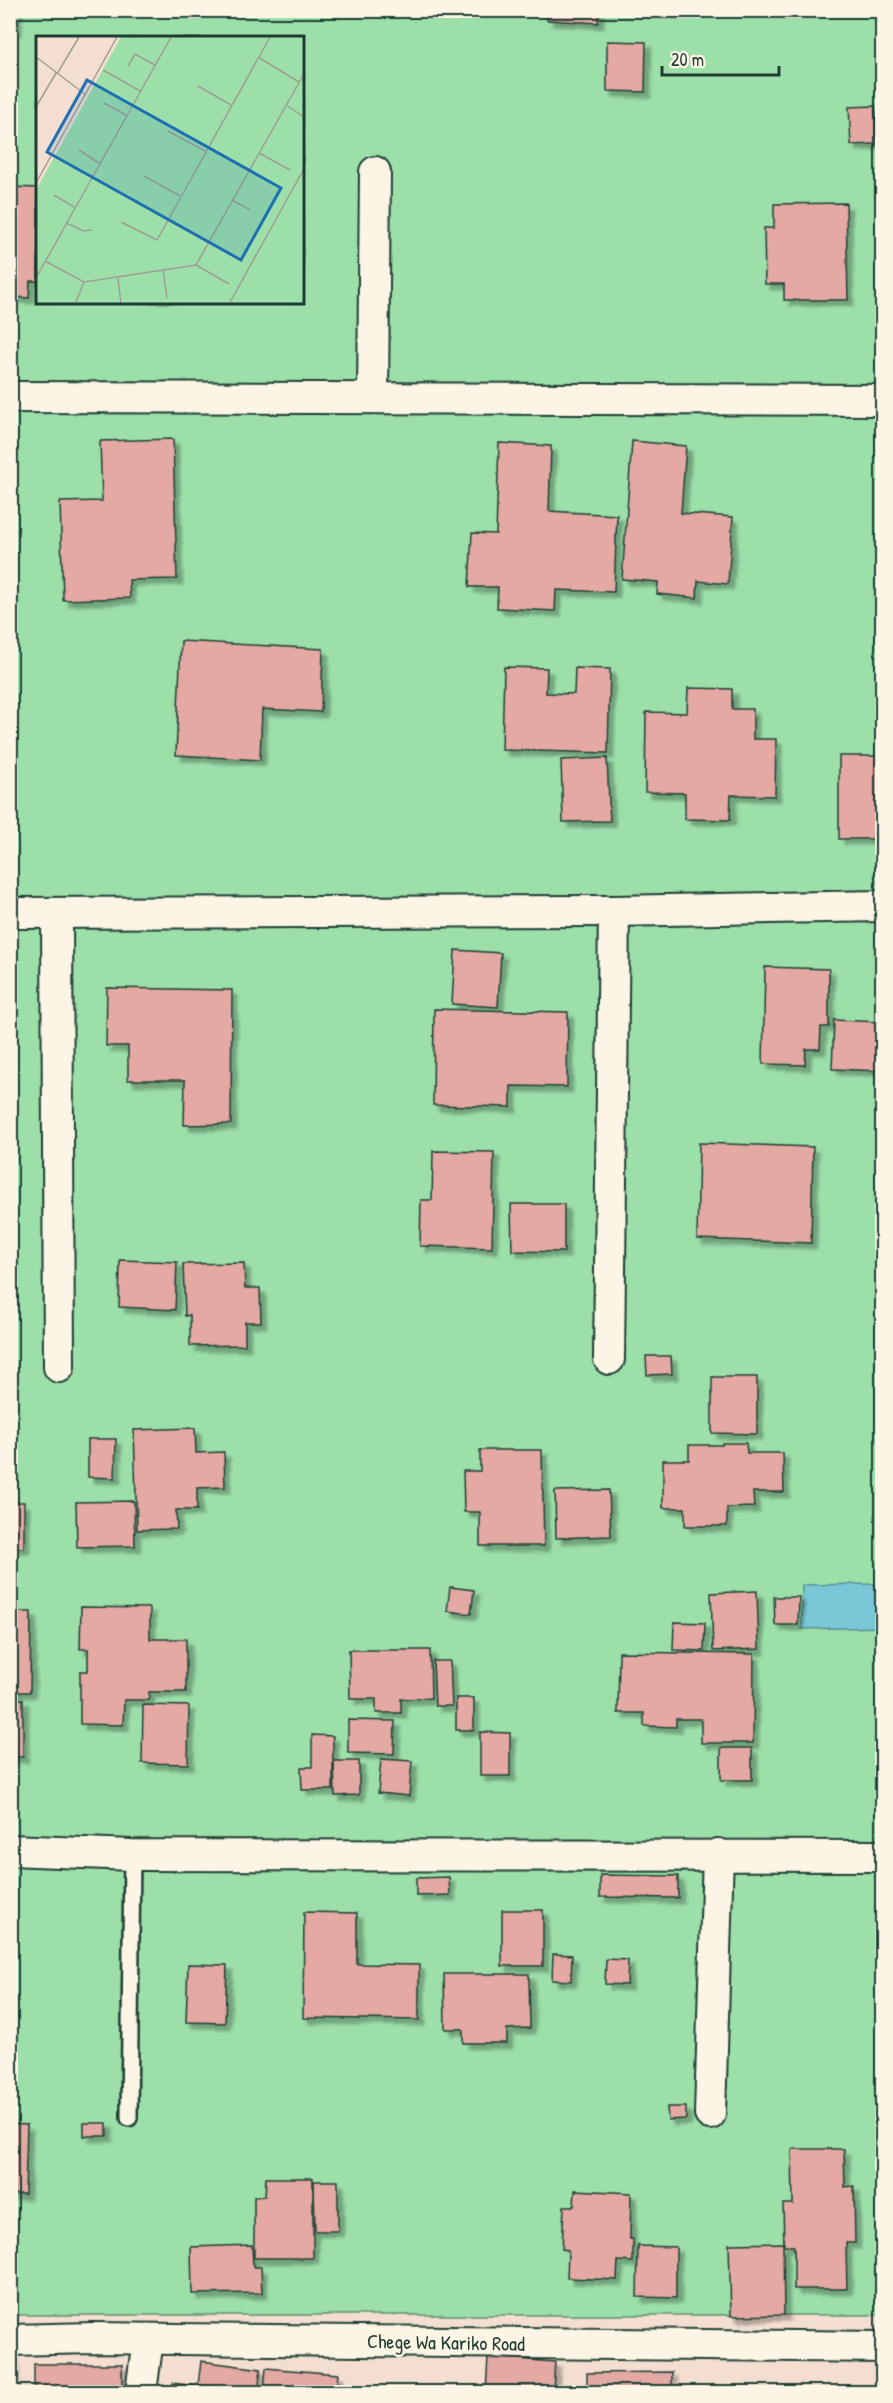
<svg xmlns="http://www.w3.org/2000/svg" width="893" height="2403" viewBox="0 0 893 2403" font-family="'Patrick Hand',sans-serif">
<defs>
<filter id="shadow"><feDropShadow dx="5.5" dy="5.5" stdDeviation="1.5" flood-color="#0004"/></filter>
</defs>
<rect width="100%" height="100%" fill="#f4ded1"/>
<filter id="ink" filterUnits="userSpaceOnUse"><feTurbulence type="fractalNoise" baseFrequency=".0167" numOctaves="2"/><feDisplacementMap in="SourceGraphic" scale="12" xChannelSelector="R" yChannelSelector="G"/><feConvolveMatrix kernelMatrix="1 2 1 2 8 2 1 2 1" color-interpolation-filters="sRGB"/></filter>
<g filter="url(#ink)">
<path fill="#9cdfa9" stroke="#5e8e6e" stroke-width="1.5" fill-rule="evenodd" d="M 10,11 L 882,11 L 882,2315 L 11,2315 ZM 38,38 L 303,38 L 303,303 L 38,303 Z"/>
<polygon fill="#7ac7d7" stroke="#569096" stroke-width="1.5" points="882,1584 882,1627 802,1629 802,1585"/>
<g fill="#e3a9a2" stroke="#1f3d34" stroke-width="1.5" filter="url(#shadow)">
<rect x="10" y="10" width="6" height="19"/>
<polygon points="548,10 599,10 598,23 547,20"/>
<polygon points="607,41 646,42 645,92 607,91"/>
<polygon points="875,106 877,144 851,145 849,107"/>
<polygon points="10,187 38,188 38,281 30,281 29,298 10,297"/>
<polygon points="846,203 848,300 784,300 784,284 765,284 764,228 774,228 774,204"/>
<polygon points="173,439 177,579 129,580 130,598 63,600 60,502 102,501 100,441"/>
<polygon points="632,441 686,446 681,513 733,517 728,584 698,581 697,598 657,594 658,582 622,579"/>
<polygon points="499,443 551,446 549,511 617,515 614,592 556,590 555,611 497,608 498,587 469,587 472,533 496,534"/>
<polygon points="181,641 323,649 321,712 262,709 260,760 176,755"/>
<polygon points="504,667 547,668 546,693 574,694 575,668 610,669 608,753 502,750"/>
<polygon points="688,688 732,689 732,709 753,709 753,739 776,739 775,796 731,795 730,820 685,819 685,793 645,792 646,712 687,713"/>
<polygon points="839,756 882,756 882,797 876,797 876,839 839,839"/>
<polygon points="607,758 610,821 563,822 561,760"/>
<polygon points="455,950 501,953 498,1007 452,1004"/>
<polygon points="765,967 829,969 829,1027 821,1027 820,1049 806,1049 805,1065 763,1064"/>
<polygon points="107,988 232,990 231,1124 184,1125 185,1080 128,1080 128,1046 106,1046"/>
<polygon points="434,1009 568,1012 567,1087 511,1086 511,1107 433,1105"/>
<polygon points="834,1020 882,1022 882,1071 832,1069"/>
<polygon points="699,1143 813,1147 811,1243 697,1239"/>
<polygon points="433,1151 494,1152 492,1248 420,1246 421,1200 432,1200"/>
<polygon points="511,1204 564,1204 564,1252 512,1251"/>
<polygon points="120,1260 177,1262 175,1310 119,1307"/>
<polygon points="244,1263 245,1288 260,1288 261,1322 245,1322 245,1345 190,1346 190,1315 185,1316 183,1264"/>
<polygon points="646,1356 671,1356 672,1374 647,1375"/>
<polygon points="712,1377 757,1377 757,1434 712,1433"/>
<polygon points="195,1428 196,1453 224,1452 225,1487 197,1488 197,1510 176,1510 177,1529 137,1530 134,1430"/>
<polygon points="88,1439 116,1439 115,1478 88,1477"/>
<polygon points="722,1443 746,1443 747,1453 783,1453 784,1492 753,1492 754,1507 727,1508 727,1526 685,1526 685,1508 663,1508 663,1460 689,1460 689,1445 722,1445"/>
<polygon points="480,1450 542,1450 544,1546 480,1546 480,1512 464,1512 463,1471 480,1471"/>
<polygon points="609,1490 611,1536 556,1538 555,1491"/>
<polygon points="134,1501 135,1546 77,1547 76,1502"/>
<polygon points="10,1502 24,1502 24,1548 10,1547"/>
<polygon points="450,1587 474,1590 471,1614 447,1611"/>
<polygon points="757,1591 759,1649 713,1651 711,1593"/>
<polygon points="774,1597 799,1597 798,1625 775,1625"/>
<polygon points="81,1607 150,1608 150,1639 186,1639 186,1692 149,1692 149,1700 124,1700 123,1725 80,1724 80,1671 88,1671 88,1649 80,1649"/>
<polygon points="10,1612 31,1612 30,1692 10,1692"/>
<polygon points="674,1622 705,1623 704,1651 673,1650"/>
<polygon points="349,1650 430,1650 431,1698 401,1699 401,1713 376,1713 376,1699 350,1699"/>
<polygon points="619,1652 754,1654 753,1743 701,1743 701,1719 676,1719 676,1727 644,1726 644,1713 618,1713"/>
<polygon points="433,1661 450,1661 452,1706 435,1706"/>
<rect x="456" y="1698" width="18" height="32"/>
<rect x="10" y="1699" width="13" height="58"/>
<polygon points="143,1705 189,1706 188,1764 142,1763"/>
<polygon points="348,1720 395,1721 394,1754 348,1753"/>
<polygon points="480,1732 510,1733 510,1776 480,1776"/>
<polygon points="312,1735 333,1736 333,1790 302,1790 301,1767 312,1767"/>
<rect x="721" y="1748" width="31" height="32"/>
<polygon points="381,1759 412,1761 409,1796 378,1793"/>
<polygon points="334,1761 359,1761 359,1795 335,1796"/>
<polygon points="600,1875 678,1876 678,1898 600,1897"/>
<polygon points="449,1877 450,1895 416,1896 416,1878"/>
<rect x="502" y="1910" width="41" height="56"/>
<polygon points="304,1912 357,1913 357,1964 419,1965 419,2020 303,2018"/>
<polygon points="553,1954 572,1955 571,1981 552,1980"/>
<polygon points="606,1959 628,1960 627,1985 605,1984"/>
<polygon points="188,1964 227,1965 225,2023 186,2022"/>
<polygon points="444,1974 529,1974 530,2028 507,2029 507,2043 463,2043 463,2029 445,2029"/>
<polygon points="667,2107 686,2107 686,2119 668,2120"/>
<rect x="84" y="2123" width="23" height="13"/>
<polygon points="10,2124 27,2125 25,2194 10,2194"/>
<polygon points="792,2149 844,2149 845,2187 854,2186 855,2243 846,2243 847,2289 794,2289 794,2246 784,2246 783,2204 793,2204"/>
<polygon points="266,2178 313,2178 313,2258 254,2258 254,2197 265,2196"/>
<polygon points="314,2181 338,2181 338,2231 315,2231"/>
<polygon points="575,2190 631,2193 630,2239 633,2239 633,2262 618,2261 617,2280 567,2278 568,2250 562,2249 564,2206 574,2206"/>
<polygon points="783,2243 784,2315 731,2316 729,2244"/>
<polygon points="252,2245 253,2267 261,2267 262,2293 192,2294 191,2247"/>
<polygon points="638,2246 676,2247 676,2298 637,2297"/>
<polygon points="488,2357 555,2362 553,2390 514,2387 513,2392 486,2392"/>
<rect x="10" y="2359" width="3" height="26"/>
<polygon points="201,2361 261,2369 258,2392 198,2385"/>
<rect x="34" y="2364" width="88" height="26"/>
<polygon points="266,2368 338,2374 336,2392 264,2392"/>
<polygon points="672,2372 672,2392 587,2392 587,2373"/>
<polygon points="173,2383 200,2387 199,2392 172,2392"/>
</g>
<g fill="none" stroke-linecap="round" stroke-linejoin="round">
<g stroke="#1f3d34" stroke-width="20">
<polyline id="lane" points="129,2118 132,1855"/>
</g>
<g stroke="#1f3d34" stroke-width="34">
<g id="street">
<polyline points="10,397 882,400"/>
<polyline points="373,398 375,172"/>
<polyline points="10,913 614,911 882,906"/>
<polyline points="57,913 59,1367"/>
<polyline points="609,1359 614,911"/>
<polyline points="10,1850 132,1855 882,1856"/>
<polyline points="710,2114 718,1854"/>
<polyline points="10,2340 93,2338 882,2347"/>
<polyline points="141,2392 148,2339"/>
</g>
</g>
<use href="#lane" stroke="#fcf5e5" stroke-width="15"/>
<use href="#street" stroke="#fcf5e5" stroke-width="30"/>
</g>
</g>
<g text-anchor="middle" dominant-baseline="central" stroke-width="4.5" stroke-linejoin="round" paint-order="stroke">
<g font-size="20" fill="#1f3d34" stroke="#fcf5e5">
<text transform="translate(446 2342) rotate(1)">Chege Wa Kariko Road</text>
</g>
</g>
<g transform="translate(36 36)">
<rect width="268" height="268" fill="#f4ded1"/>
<path d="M 85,1 L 268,1 L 268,268 L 0,268 L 0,154 Z" fill="#9cdfa9"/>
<path fill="none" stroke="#9f9e92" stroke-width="1.5" d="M 0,21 L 50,59M 222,21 L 263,46M 92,30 L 99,18 L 119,29M 67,34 L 104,55M 21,38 L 43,1M 162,50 L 195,69M 68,67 L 90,79M 250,69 L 268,81M 0,71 L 20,37M 132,95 L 169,115M 43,114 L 63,127M 223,117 L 254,134M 108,140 L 144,160M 0,147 L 81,1M 18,159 L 38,171M 196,164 L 214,174M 85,186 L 121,204 L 234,1M 30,187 L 48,195 L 56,194M 173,206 L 193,217M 9,225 L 48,246 L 160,229 L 269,36M 160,229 L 193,248M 127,234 L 131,262M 0,242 L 135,1M 82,242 L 85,268M 39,268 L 48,246M 193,268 L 269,131"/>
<path fill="#1f6fb2" fill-opacity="0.15" stroke="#1f6fb2" stroke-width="3" d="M 51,44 L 245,152 L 205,224 L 11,116 Z"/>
<rect width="268" height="268" fill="none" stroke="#1f3d34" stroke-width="3"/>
</g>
<rect width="893" height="2403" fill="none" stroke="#fcf5e5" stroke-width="36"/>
<rect x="18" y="18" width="857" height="2367" fill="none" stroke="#1f3d34" stroke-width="2" filter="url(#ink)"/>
<path d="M662 66v9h117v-9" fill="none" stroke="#1f3d34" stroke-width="3"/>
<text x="671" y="66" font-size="18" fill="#1f3d34" stroke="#fcf5e5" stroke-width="4.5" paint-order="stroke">20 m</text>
</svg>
